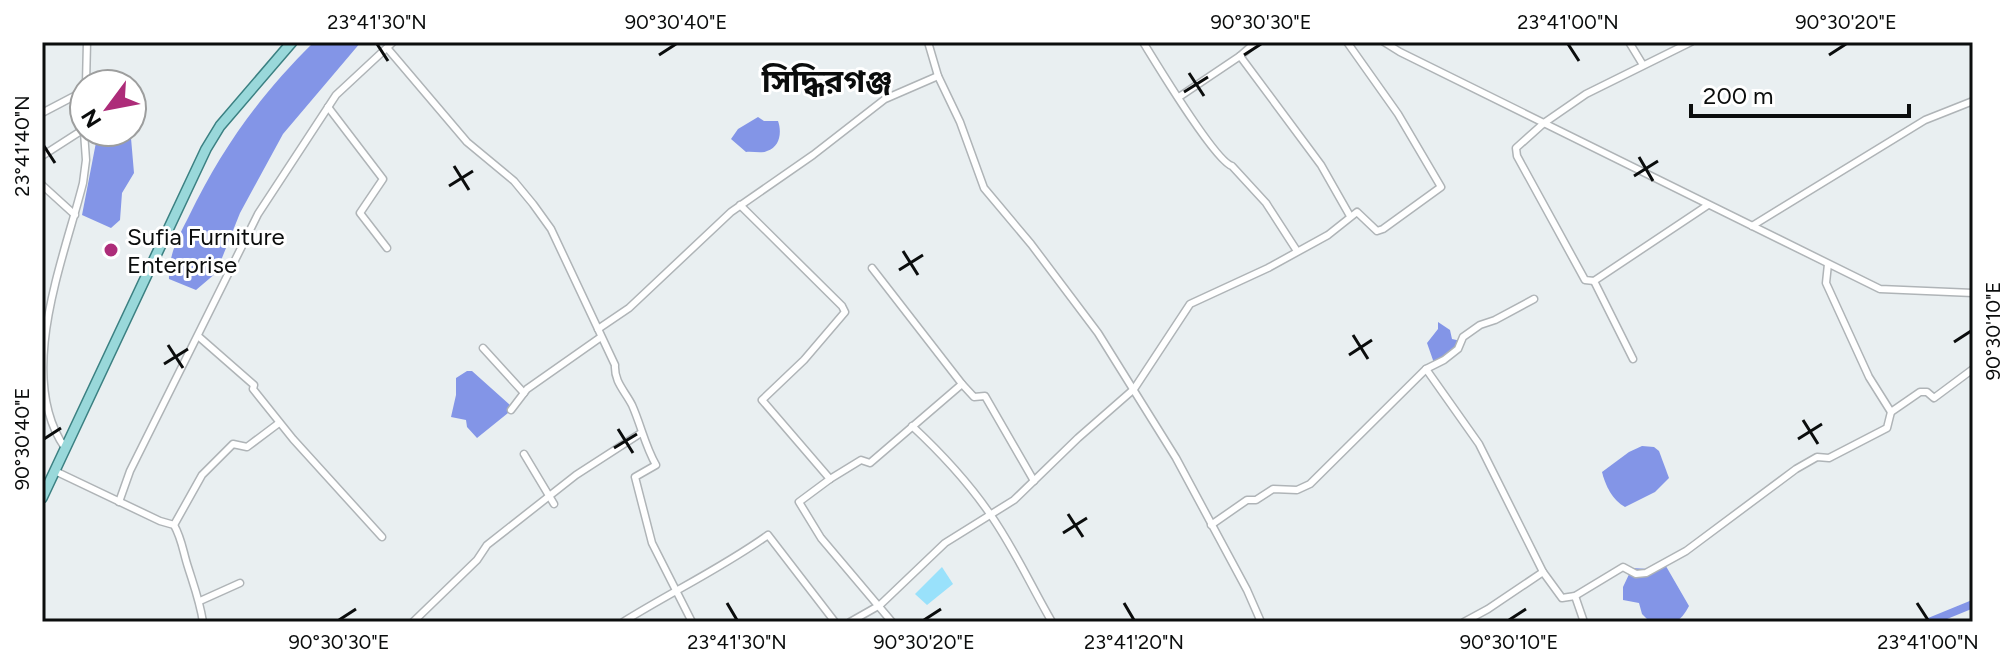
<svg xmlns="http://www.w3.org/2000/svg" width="2015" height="664" viewBox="0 0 2015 664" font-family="Figtree,'Noto Sans Bengali',sans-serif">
<rect width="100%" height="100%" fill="#e9eff1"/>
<polygon fill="#99e1fb" points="942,567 953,584 927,605 915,594"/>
<g fill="#8395e7">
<path d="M 314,42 L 361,42 L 283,134 L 240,213 L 216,273 L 196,290 L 169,279 C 168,255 179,236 189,216 C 222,148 260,95 314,42 Z"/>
<polygon points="132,95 141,114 131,138 134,173 122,193 120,220 111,228 82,215 98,132 132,132"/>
<path d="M 758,117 L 764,121 L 778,121 C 782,132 780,147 767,151 C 761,154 753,151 746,152 L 731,139 L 738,129 Z"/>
<polygon points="1438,322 1450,330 1452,339 1461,341 1450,354 1434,363 1427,343 1438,329"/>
<polygon points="467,371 472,371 511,406 508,413 477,438 467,427 466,420 451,417 456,395 456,378"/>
<path d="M 1642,446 L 1654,447 L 1659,451 L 1669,478 L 1655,492 L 1625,507 C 1613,501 1605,485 1602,472 L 1629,452 Z"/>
<path d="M 1663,561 L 1689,606 C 1678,627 1671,622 1650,622 L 1642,614 L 1639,603 L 1623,600 L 1623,587 L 1632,568 L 1650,569 Z"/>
</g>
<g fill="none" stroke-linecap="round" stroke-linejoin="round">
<polyline stroke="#8395e7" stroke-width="8" points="1929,622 1973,604"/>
<g stroke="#afb4b7" stroke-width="9">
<g id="minor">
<polyline points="928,42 938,76 960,122 984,188 1031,244 1098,333 1176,458 1247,590 1261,622"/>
<path d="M 1143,42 C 1156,63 1215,161 1232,166 L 1266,203 L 1297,251"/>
<polyline points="1384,42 1400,52 1880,289 1973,293"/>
<polyline points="1629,42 1643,65"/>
<path d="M 388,49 L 467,142 L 514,181 L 533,204 L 551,229 L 615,365 C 614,382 625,391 632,405 C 641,425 645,446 656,465 L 635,477 L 652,543 L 692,622"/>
<polyline points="1240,56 1256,42"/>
<polyline points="86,84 87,42"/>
<polyline points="1179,97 1240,56 1321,165 1350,216"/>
<polyline points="328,107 383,179 360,213 387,248"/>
<polyline points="42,113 84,91"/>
<polyline points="42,156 84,129"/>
<polyline points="42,185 75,215"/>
<polyline points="740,205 842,306 845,312 804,360 762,400 830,479"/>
<polyline points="1752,226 1925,120 1973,101"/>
<polyline points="1828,264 1826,283 1869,377 1891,412 1920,392 1927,392 1934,398 1973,369"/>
<polyline points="872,268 962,384"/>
<polyline points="1594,281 1585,280 1517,156 1516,148 1544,123 1586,94 1691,42"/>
<polyline points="598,329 629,308 731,212 813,155 885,99 938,76"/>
<polyline points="198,336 254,385 253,389 293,439 382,537"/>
<polyline points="483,348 524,393"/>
<polyline points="1633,359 1594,281 1708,205"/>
<polyline points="1426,369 1444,360 1458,349 1463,337 1480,325 1495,320 1534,299"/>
<polyline points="511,410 527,389 601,337"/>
<path d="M 912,426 C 941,453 968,482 990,514 C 1014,548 1031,586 1052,622"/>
<path d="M 65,448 C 15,376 64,259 83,183 L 86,160 L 84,132"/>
<polyline points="524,454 554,504"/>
<path d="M 55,471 L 160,521 L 174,525 C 182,539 183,552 188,567 C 194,586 200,602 203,622"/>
<polyline points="119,502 130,471 258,214 336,95 393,42"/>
<polyline points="174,525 202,475 233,444 247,447 279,423"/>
<polyline points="1211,525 1247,500 1256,500 1273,489 1297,490 1310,484 1426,369 1479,444 1543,572"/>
<polyline points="1575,596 1584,622"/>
<polyline points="200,601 240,583"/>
<polyline points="413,622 477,560 487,545 576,475 641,433"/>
<path d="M 623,622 C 671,592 722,568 768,535 L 835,622"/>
<polyline points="850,622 880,605 945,543 1014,500 1078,438 1134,389 1190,304 1268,268 1328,235 1357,212 1377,231 1383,229 1441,187 1398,114 1347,42"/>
<polyline points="892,622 821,538 799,502 830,479 861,460 870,463 962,384 974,397 985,396 1034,481"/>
<polyline points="1464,622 1488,609 1543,572 1562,598 1575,596 1623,567 1636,574 1646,573 1686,551 1796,469 1817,457 1829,458 1887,428 1891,412"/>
</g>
</g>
<g stroke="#3b8082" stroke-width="12">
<polyline id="primary" points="42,498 206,149 220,126 292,42"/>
</g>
<use href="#minor" stroke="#fff" stroke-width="6"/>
<use href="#primary" stroke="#99d8da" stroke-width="9"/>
</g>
<path fill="none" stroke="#0b0d0d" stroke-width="3" d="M 377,44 L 388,61M 1568,44 L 1579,61M 659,55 L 676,44M 1244,55 L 1261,44M 1829,55 L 1846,44M 1189,73 L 1204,96M 1184,92 L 1208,77M 44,146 L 55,163M 1639,157 L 1653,181M 454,166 L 469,190M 1634,176 L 1658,161M 449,186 L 473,171M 903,251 L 918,275M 899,270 L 923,255M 1353,335 L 1368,359M 1954,342 L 1971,331M 168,345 L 183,368M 1349,355 L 1372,340M 164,364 L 188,349M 1803,420 L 1818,444M 618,429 L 633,453M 44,439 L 61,428M 1798,439 L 1822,424M 614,448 L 637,434M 1068,514 L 1083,537M 1063,533 L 1087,518M 727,603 L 737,620M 1124,603 L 1134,620M 1917,603 L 1928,620M 339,620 L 356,609M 924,620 L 941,609M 1509,620 L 1526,609"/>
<circle fill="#ad2c79" stroke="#fff" stroke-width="3" cx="111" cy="250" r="8"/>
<g text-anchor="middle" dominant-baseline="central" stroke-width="6" stroke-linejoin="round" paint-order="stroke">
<g font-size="24" fill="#0b0d0d" stroke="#fff" text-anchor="start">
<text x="127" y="236">Sufia Furniture<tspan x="127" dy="28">Enterprise</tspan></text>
</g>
<g font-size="32" font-weight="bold" fill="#0b0d0d" stroke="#fff">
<text x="827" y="81">সিদ্ধিরগঞ্জ</text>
</g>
</g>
<rect width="2015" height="664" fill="none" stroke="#ffffff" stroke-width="88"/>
<g transform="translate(108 108) rotate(238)"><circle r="38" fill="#ffffff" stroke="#9d9e9e" stroke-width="2"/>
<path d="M0-6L14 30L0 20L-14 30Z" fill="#ad2c79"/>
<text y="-12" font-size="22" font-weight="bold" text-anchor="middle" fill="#0b0d0d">N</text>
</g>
<path d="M1691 104v12h218v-12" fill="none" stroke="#0b0d0d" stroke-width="4"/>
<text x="1703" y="104" font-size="24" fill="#0b0d0d" stroke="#ffffff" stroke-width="6" paint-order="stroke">200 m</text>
<rect x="44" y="44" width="1927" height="576" fill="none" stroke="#0b0d0d" stroke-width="3"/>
<g font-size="20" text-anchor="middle" fill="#0b0d0d">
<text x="377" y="29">23°41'30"N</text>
<text x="676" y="29">90°30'40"E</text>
<text x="1261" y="29">90°30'30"E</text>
<text x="1568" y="29">23°41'00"N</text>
<text x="1846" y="29">90°30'20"E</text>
<text transform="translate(22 146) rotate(-90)" y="7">23°41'40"N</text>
<text transform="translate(1993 331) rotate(-90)" y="7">90°30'10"E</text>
<text transform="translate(22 439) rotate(-90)" y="7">90°30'40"E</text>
<text x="339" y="649">90°30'30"E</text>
<text x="737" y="649">23°41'30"N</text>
<text x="924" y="649">90°30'20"E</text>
<text x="1134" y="649">23°41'20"N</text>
<text x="1509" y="649">90°30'10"E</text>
<text x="1928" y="649">23°41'00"N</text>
</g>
</svg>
